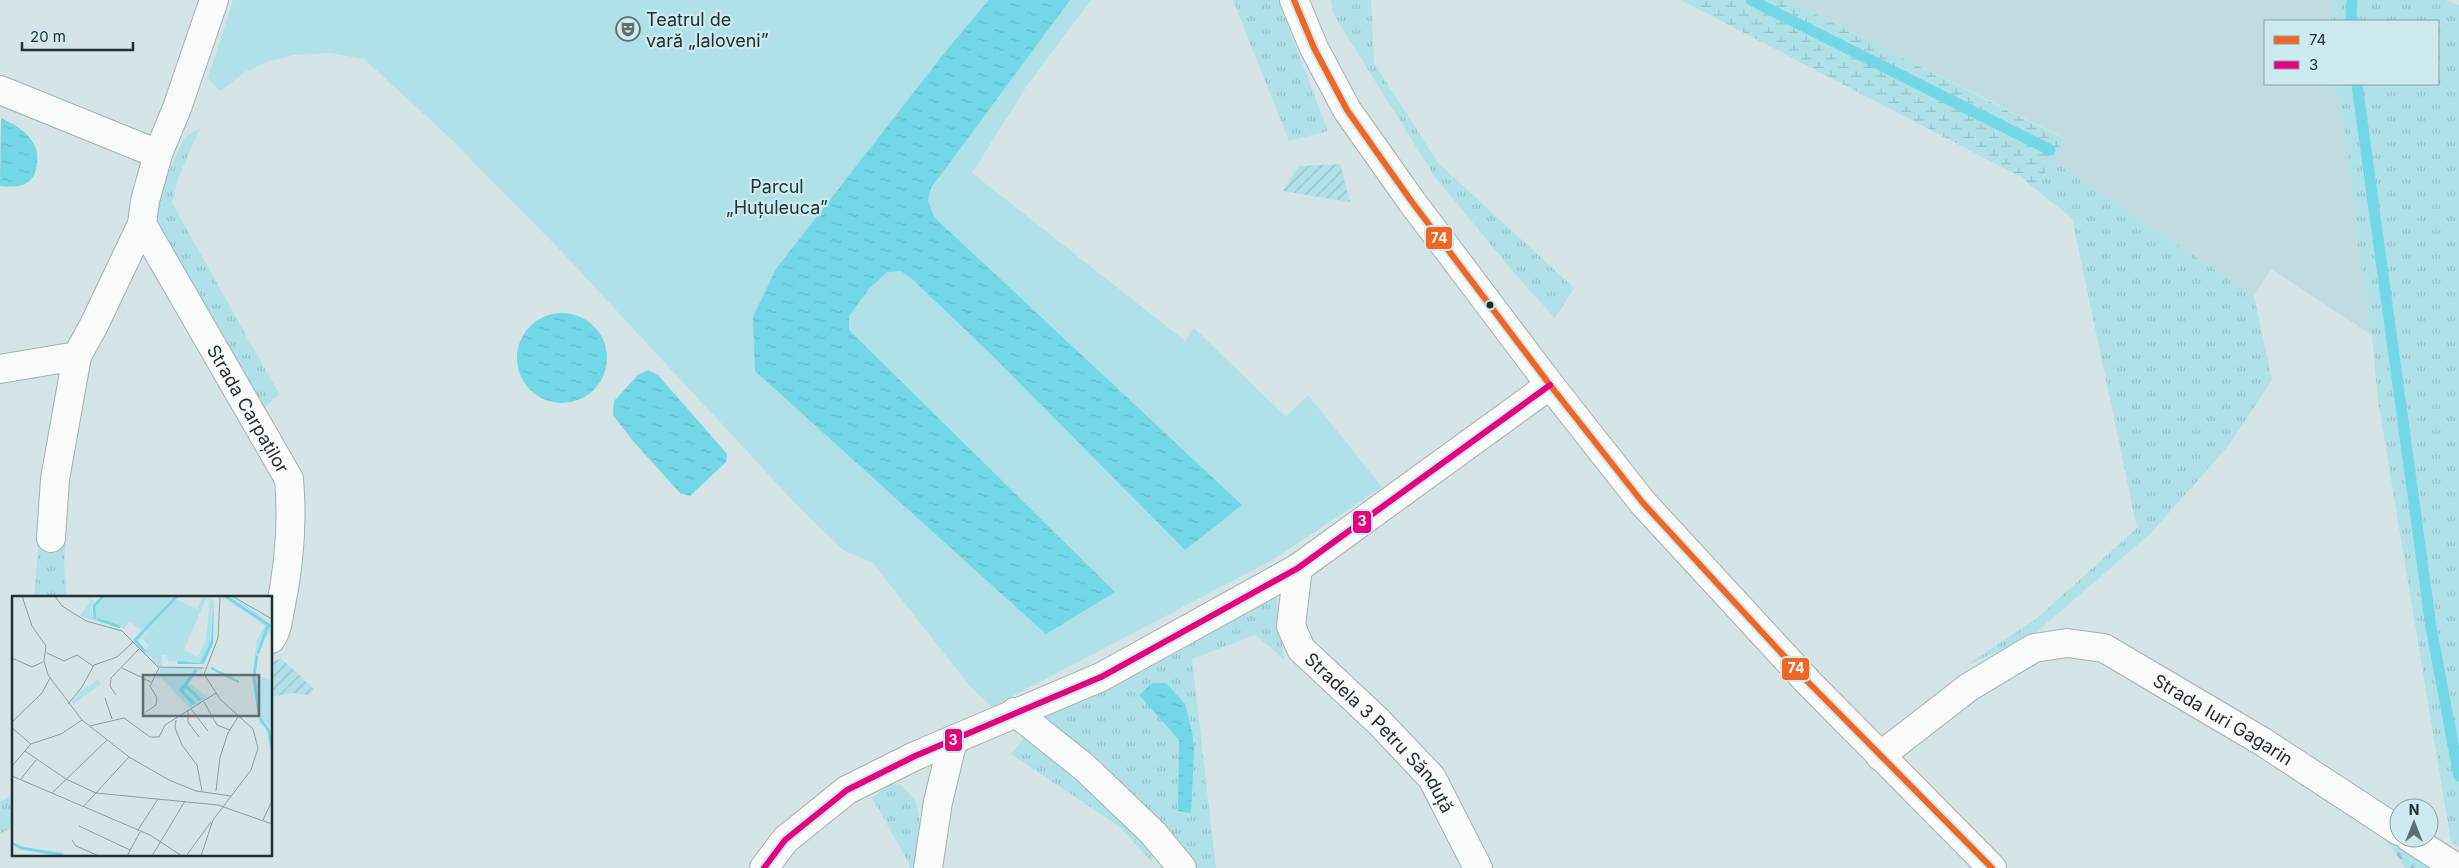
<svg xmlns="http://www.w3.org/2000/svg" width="2459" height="868" viewBox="0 0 2459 868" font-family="Inter,sans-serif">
<defs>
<pattern id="grass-tufts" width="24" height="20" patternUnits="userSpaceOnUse" patternTransform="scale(1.25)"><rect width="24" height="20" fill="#b0e0e8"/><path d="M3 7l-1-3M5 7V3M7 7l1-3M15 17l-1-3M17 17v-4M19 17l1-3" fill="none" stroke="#97c0c7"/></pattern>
<pattern id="forest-firs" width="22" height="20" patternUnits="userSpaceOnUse" patternTransform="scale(1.25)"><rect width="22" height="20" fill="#b0e0e8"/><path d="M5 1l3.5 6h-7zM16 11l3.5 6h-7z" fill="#97c0c7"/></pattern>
<pattern id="wetland-marsh" width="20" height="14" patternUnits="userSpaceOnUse" patternTransform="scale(1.25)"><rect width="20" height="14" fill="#b0e0e8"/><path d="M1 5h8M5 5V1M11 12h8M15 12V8" fill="none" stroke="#97c0c7"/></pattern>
<pattern id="garden-furrows" width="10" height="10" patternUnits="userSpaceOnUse" patternTransform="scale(1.25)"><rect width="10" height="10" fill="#b0e0e8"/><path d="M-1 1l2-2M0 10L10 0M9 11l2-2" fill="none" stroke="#97c0c7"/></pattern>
<pattern id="water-ripples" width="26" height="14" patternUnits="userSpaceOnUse" patternTransform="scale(1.25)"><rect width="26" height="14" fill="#72d7e6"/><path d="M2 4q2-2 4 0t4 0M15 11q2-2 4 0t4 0" fill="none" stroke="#62b9c6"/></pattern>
</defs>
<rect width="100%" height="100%" fill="#d4e4e7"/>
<polygon fill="#c0dce2" points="1787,0 2333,0 2331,21 2265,21 2265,84 2333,84 2347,144 2356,234 2372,335 2271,269 2254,296 2053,161 2064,138"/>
<g fill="url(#grass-tufts)">
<polygon points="1233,0 1278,0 1328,131 1289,141"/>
<polygon points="1331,0 1371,0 1374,63 1438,163 1574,288 1555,318 1515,274 1435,177 1333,13"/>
<polygon points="2333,0 2446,0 2459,5 2459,847 2451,841 2378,400 2372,335 2356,234 2347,144 2333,84 2438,84 2438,21 2331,21"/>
<polygon points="200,128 178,178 172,203 279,394 262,410 157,222 163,184 185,137"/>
<polygon points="2053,161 2254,296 2272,380 2229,445 2151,533 2033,635 1965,666 2036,619 2137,528 2072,218 2034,188"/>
<polygon points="40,530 66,533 64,567 67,597 34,597"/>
<polygon points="1276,593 1284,659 1255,635 1192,659 1216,868 1195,868 1173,838 1101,762 1043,717 1175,654"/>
<polygon points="1027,735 1077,772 1153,848 1152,862 1121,828 1011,754"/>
<polygon points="891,784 901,785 916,801 920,826 915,868 909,868 910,865 872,798"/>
<polygon points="14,794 14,826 0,834 0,802"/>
</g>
<polygon fill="url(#forest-firs)" points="2381,833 2437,868 2406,868"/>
<polygon fill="url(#wetland-marsh)" points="1681,0 1787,0 2064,139 2053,161 2034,188 2021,177"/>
<polygon fill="#b0e0e8" points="233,0 1091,0 1026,87 972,173 1185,341 1194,328 1286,417 1308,395 1382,487 1274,559 992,707 969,685 873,563 843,550 795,503 564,254 449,137 364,59 331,53 294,55 266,62 245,72 220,91 208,78"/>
<g fill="url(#garden-furrows)">
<polygon points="1340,164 1350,202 1283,191 1299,166"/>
<polygon points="281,658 314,689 309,695 291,693 271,697 271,663"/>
</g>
<g fill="url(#water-ripples)">
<polygon points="989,0 1070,0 931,188 928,201 934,217 1242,505 1185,550 994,357 912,279 901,271 887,272 868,290 849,316 849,330 1115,592 1046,634 755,371 753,317 776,269 946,51"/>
<path d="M 1,118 C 12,123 25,130 32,141 C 37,148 38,155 37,163 C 35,186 20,188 0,186 Z"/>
<circle cx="562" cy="358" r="45"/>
<polygon points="648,370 658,375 727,454 726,462 690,496 680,493 633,441 613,415 614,401 638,375"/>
<polygon points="1152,683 1166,683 1185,704 1192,732 1194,749 1191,813 1178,811 1179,740 1139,695"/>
</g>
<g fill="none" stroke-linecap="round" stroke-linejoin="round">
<g stroke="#72d7e6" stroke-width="11">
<polyline points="1751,0 2050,150"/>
<polyline points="2351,21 2352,0"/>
<polyline points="2357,84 2431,627 2459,776"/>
</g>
<g stroke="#a4b0b3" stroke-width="30">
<g id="minor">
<path id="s1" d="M 214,0 L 177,108 L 158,154 L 145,201 L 142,224 L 289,479 C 293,523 289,567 280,610 C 278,620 277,631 271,639"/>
<polyline points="0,90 158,154"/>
<polyline points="0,369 77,356"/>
<polyline points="51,538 55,479 77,356 94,325 142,224"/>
<path id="s2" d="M 1298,568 L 1291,626 L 1301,649 L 1379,722 L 1432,778 L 1478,868"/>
<polyline points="1015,712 1084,767 1153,833 1182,868"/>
<path id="s3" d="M 1880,756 L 1969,687 L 2034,648 L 2067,643 L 2104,648 L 2263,742 L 2399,831"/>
<polyline points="2410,838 2457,868"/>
<polyline points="764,868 785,840 847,790 915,756 1101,677 1298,568 1550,385"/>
<polyline points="928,868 938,802 953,740"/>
</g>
</g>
<g stroke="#a4b0b3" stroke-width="30">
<polyline id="major" points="1294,0 1314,48 1347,110 1412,202 1550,385 1643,503 1808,682 1992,868"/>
</g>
<use href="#minor" stroke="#f9fbfb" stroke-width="28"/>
<use href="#major" stroke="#f9fbfb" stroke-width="28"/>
<g stroke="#cceaef" stroke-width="10">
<polyline id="bus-1" points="1294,0 1314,48 1347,110 1412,202 1550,385 1643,503 1808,682 1992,868"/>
</g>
<g stroke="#cceaef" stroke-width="10">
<polyline id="bus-2" points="764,868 785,840 847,790 915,756 1101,677 1298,568 1550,385"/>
</g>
<use href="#bus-1" stroke="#f26522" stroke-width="6"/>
<use href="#bus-2" stroke="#e5007d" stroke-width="6"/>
</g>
<defs>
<g id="theatre-ring" transform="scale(1.25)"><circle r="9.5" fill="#cceaef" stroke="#616e70" stroke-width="1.5"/><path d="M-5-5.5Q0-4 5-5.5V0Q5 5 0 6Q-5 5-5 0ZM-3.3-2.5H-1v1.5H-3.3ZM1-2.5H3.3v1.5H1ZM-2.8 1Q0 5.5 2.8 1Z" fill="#616e70"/></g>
</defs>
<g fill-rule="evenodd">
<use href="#theatre-ring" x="628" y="29"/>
</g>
<circle fill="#232e30" stroke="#cceaef" stroke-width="2" cx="1490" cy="305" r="4.5"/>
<g text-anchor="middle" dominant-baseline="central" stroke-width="4.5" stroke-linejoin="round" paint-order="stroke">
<g font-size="18" fill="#232e30" stroke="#cceaef" text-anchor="start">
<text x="646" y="19">Teatrul de<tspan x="646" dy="21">vară „Ialoveni”</tspan></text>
</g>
<g font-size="18" fill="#1b3235" stroke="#cceaef">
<text x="777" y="186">Parcul<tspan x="777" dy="21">„Huțuleuca”</tspan></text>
</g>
<g font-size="18" fill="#232e30" stroke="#cceaef">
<text stroke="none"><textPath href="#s1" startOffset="449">Strada Carpaților</textPath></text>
<text stroke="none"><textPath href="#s3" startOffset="398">Strada Iuri Gagarin</textPath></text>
<text stroke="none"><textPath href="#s2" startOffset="199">Stradela 3 Petru Sănduță</textPath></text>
</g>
</g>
<g transform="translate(12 596)">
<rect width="260" height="260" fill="#d4e4e7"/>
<path d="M 92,0 L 160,0 L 163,2 L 122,43 L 130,35 L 117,25 L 112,32 L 83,22 L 83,11 ZM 191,0 L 202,5 L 199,45 L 188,67 L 156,65 L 155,59 L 150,59 L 150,66 L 141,63 L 133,54 L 137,50 L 130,42 L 165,3 L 185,13 ZM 194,2 L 198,4 L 194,43 L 186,61 L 172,54 ZM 79,5 L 81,23 L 108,32 L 68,20 ZM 253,30 L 259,33 L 255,41 L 251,39 L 242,77 L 260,85 L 260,132 L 246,119 L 240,82 L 245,44 Z" fill="#b0e0e8" fill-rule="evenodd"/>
<path d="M 86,84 L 89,88 L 63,107 L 63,112 L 60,105 L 67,96 ZM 243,118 L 260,135 L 260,159 L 254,132 L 249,127 L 243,131 L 248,126 Z" fill="#b0e0e8"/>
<path d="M 76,0 L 83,8 L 92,0 L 83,11 L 83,22 L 103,27 L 108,32 L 81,23 L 81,10 ZM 164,0 L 168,0 L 126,45 L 141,63 L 150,66 L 150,70 L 146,70 L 121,44 ZM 0,245 L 10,251 L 52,257 L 45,260 L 9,254 L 0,249 Z" fill="#b0e0e8"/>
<path d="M 149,72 L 189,72 L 191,78 L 186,75 L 177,87 L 196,102 L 178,112 L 149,82 L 143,83 Z" fill="#b0e0e8"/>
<path d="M 210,0 L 218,0 L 249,20 L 260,29 L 260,34 L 212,2 L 211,6 Z" fill="#b0e0e8"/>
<path d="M 202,5 L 201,47 L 192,68 L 165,68 L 166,65 L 188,67 L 199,45 ZM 183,73 L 186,74 L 175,89 L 190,103 L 187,105 L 174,92 L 171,94 L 184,107 L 180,109 L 167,94 Z" fill="#72d7e6"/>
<path fill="none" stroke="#72d7e6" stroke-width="2.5" d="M 213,0 L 260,31M 83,23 L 82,10 L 91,0M 85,23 L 108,31M 133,56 L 123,44 L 165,0M 246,57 L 256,29M 245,60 L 242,81 L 247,119M 199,72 L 227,86M 248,122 L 257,135 L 260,154M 0,247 L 10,252 L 51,259"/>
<path fill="none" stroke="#8d9b9e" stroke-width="1" d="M 10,0 L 20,30 L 34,50 L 32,65 L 36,79 L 70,124 L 117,161 L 157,184 L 184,195 L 219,200M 43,0 L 50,10 L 74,25 L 110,35 L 146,71 L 192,72M 220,0 L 260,23M 35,57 L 52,65 L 65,59 L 81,70M 0,62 L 20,71 L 31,66M 110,72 L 139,86M 104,99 L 98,90 L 99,82 L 127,53M 93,102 L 100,123M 192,106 L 205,129 L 218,134M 56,108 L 70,91 L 82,69 L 105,61 L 121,46M 179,113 L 196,135M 176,114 L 176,126 L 187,141M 134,116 L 144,109 L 145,102 L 138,90 L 147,72M 164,124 L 163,132 L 170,149 L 185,169 L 190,195M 0,126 L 30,97 L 38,82M 78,130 L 112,122 L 138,141 L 147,141 L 153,129 L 204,97M 0,132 L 19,148M 13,155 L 54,183 L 84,197 L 206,209 L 260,228M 0,170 L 19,148 L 49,138 L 70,124M 0,180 L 138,239 L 170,260M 9,183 L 24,164M 204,195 L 208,161 L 216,137 L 226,121M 40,197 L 95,144M 71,211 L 117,161M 251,224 L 260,205M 67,230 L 118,254M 126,234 L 146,203M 60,244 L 64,250 L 87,260M 115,260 L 128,236M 140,260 L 173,205M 174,260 L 199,226M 189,260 L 201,224 L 239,174 L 246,152 L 241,133 L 208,103 L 192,78 L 206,42 L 208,0"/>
<path fill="#616e70" fill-opacity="0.15" stroke="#616e70" stroke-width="2.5" d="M 131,79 L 247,79 L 247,120 L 131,120 Z"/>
<rect width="260" height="260" fill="none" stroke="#232e30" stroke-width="2.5"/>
</g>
<g stroke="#cceaef" stroke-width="2">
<rect x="1425" y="226" width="28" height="24" rx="5" fill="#f26522"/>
<rect x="1352" y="510" width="20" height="24" rx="5" fill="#e5007d"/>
<rect x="1781" y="657" width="29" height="24" rx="5" fill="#f26522"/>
<rect x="944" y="728" width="19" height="24" rx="5" fill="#e5007d"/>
</g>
<g font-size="14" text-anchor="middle" font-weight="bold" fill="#fff">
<text x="1439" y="243">74</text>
<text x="1362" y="526">3</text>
<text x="1796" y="673">74</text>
<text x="953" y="745">3</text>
</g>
<rect x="2264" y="20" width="175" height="65" fill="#cceaef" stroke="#889fa3"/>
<rect x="2274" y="36" width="25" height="8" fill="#f26522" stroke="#889fa3"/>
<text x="2309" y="45" font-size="15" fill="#232e30">74</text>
<rect x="2274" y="61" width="25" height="8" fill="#e5007d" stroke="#889fa3"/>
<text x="2309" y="70" font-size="15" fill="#232e30">3</text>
<g transform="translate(2414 823)"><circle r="24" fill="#cceaef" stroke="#889fa3"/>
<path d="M0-4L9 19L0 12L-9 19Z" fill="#616e70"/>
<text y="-8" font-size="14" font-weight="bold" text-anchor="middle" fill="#232e30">N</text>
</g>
<path d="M22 42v8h111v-8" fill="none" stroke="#232e30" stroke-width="2.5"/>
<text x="30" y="42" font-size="15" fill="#232e30" stroke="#cceaef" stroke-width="4" paint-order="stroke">20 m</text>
</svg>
